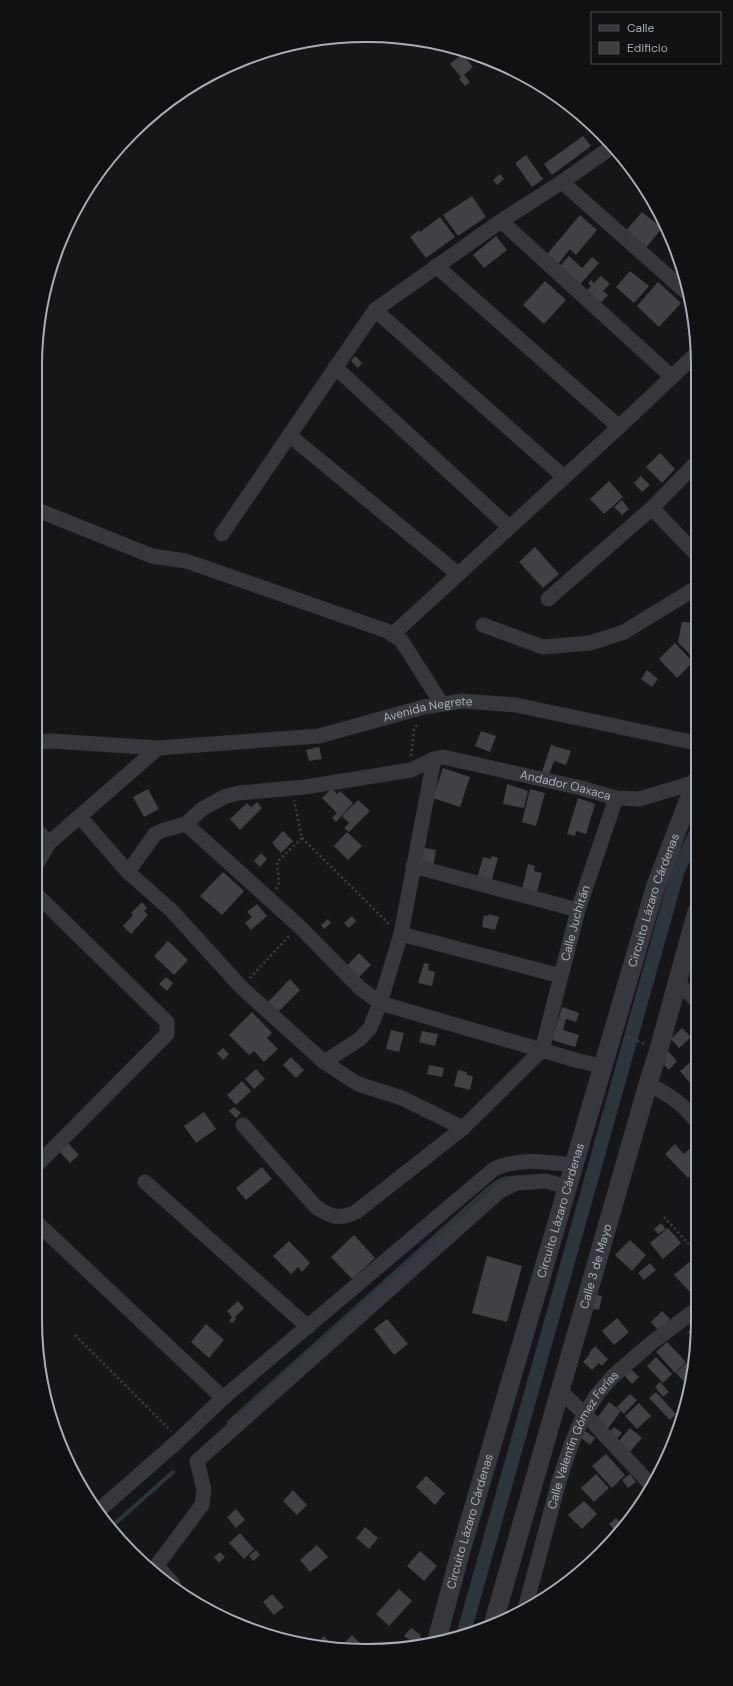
<svg xmlns="http://www.w3.org/2000/svg" width="733" height="1686" viewBox="0 0 733 1686" font-family="'DM Sans',sans-serif">
<rect width="100%" height="100%" fill="#161618"/>
<g fill="none" stroke-linecap="round" stroke-linejoin="round">
<g stroke="#2c353c" stroke-width="4">
<path d="M 229,1422 L 481,1195 C 492,1186 500,1176 515,1178"/>
<polyline points="110,1528 173,1472"/>
</g>
<polyline stroke="#2c353c" stroke-width="14" points="464,1632 678,870 697,831"/>
</g>
<g fill="#404145">
<polygon points="471,52 473,53 486,59 481,64"/>
<polygon points="462,54 473,67 464,75 470,82 465,86 459,79 461,77 450,64"/>
<polygon points="583,136 591,146 552,175 544,164"/>
<polygon points="526,155 543,179 532,187 515,163"/>
<polygon points="500,174 504,179 497,185 493,180"/>
<polygon points="472,196 486,217 458,236 443,215"/>
<polygon points="642,212 662,228 644,250 624,233"/>
<polygon points="580,215 597,230 576,255 570,249 554,269 543,259"/>
<polygon points="440,217 455,237 426,258 410,237 419,230 420,232"/>
<polygon points="496,236 507,250 484,268 473,255"/>
<polygon points="569,256 582,268 592,257 599,263 576,289 556,270"/>
<polygon points="630,271 649,286 634,303 616,287"/>
<polygon points="601,276 610,284 603,291 608,295 596,308 583,295 591,286 588,283 591,280 594,283"/>
<polygon points="545,281 566,300 544,324 523,305"/>
<polygon points="658,282 681,303 659,327 637,306"/>
<polygon points="355,356 362,363 358,368 351,361"/>
<polygon points="660,453 675,469 662,483 646,467"/>
<polygon points="641,476 650,485 642,492 634,483"/>
<polygon points="609,481 623,497 604,514 590,499"/>
<polygon points="622,500 629,509 622,515 614,507"/>
<polygon points="535,547 559,574 543,588 519,562"/>
<polygon points="682,622 696,623 696,651 691,656 678,642"/>
<polygon points="675,643 693,662 677,678 659,659"/>
<polygon points="647,670 658,679 652,687 641,679"/>
<polygon points="481,731 496,736 490,752 475,746"/>
<polygon points="551,745 571,751 566,765 554,761 549,775 542,772"/>
<polygon points="319,747 322,759 309,761 306,750"/>
<polygon points="443,768 470,777 460,807 433,798"/>
<polygon points="507,784 528,791 524,808 503,804"/>
<polygon points="332,788 337,794 340,791 353,803 336,822 332,818 337,813 322,798"/>
<polygon points="148,789 159,809 144,817 133,797"/>
<polygon points="530,789 545,793 536,826 522,822"/>
<polygon points="578,798 595,804 586,834 576,831 575,836 567,834"/>
<polygon points="358,800 370,811 349,832 344,828 349,823 342,816"/>
<polygon points="257,802 262,808 240,830 230,819 247,803 251,807"/>
<polygon points="283,831 293,841 281,853 272,843"/>
<polygon points="347,832 362,846 348,860 334,846"/>
<polygon points="420,847 436,850 433,869 416,866"/>
<polygon points="261,853 267,859 260,867 254,861"/>
<polygon points="492,856 498,858 491,883 477,879 483,857 491,859"/>
<polygon points="528,864 535,866 534,871 542,873 537,892 522,889"/>
<polygon points="223,872 244,891 222,915 200,896"/>
<polygon points="142,902 147,908 144,911 148,915 131,934 123,926 133,915 131,913"/>
<polygon points="257,904 267,916 251,930 245,923 252,917 247,912"/>
<polygon points="489,914 499,917 495,930 482,927 484,915 488,916"/>
<polygon points="352,916 356,921 349,928 344,923"/>
<polygon points="328,919 331,923 324,929 321,925"/>
<polygon points="168,941 188,960 174,975 154,956"/>
<polygon points="359,953 371,965 355,981 343,970"/>
<polygon points="424,963 429,964 428,970 435,972 432,986 418,983"/>
<polygon points="166,977 173,983 167,991 159,984"/>
<polygon points="290,979 300,990 278,1012 268,1002"/>
<polygon points="562,1007 579,1013 576,1022 566,1019 563,1030 579,1035 575,1047 552,1040"/>
<polygon points="252,1012 272,1033 267,1038 278,1049 264,1062 254,1051 249,1055 229,1035"/>
<polygon points="682,1028 691,1037 679,1048 671,1039"/>
<polygon points="391,1030 404,1033 399,1052 386,1049"/>
<polygon points="422,1031 438,1034 435,1046 419,1042"/>
<polygon points="223,1048 229,1054 223,1060 217,1053"/>
<polygon points="668,1051 677,1061 669,1070 659,1060"/>
<polygon points="291,1057 304,1070 296,1078 283,1065"/>
<polygon points="694,1059 697,1062 697,1076 690,1083 680,1071"/>
<polygon points="429,1065 444,1068 442,1077 427,1074"/>
<polygon points="256,1069 265,1079 254,1089 245,1079"/>
<polygon points="458,1070 467,1072 467,1075 473,1076 470,1090 454,1086"/>
<polygon points="242,1081 251,1091 236,1105 227,1095"/>
<polygon points="234,1107 241,1113 236,1118 229,1111"/>
<polygon points="204,1112 216,1129 196,1143 184,1126"/>
<polygon points="68,1143 79,1155 70,1163 59,1151"/>
<polygon points="675,1144 684,1154 689,1149 698,1158 698,1169 688,1178 665,1154"/>
<polygon points="262,1167 272,1179 246,1200 236,1188"/>
<polygon points="661,1223 666,1229 658,1234 654,1229"/>
<polygon points="668,1228 681,1243 663,1259 650,1243"/>
<polygon points="354,1235 375,1258 352,1279 331,1257"/>
<polygon points="630,1240 646,1255 632,1271 615,1255"/>
<polygon points="289,1241 310,1263 302,1272 298,1267 291,1274 273,1256"/>
<polygon points="487,1256 522,1266 507,1322 472,1313"/>
<polygon points="689,1262 698,1272 698,1285 690,1292 674,1275"/>
<polygon points="650,1263 656,1270 644,1280 638,1273"/>
<polygon points="592,1294 602,1296 599,1310 589,1308"/>
<polygon points="238,1301 244,1308 235,1317 236,1319 232,1323 229,1321 232,1317 227,1311"/>
<polygon points="662,1311 670,1319 658,1330 651,1322"/>
<polygon points="617,1318 629,1332 614,1345 602,1331"/>
<polygon points="387,1319 408,1344 394,1355 374,1329"/>
<polygon points="206,1324 224,1340 209,1358 191,1342"/>
<polygon points="694,1327 696,1331 696,1334 692,1337 688,1332"/>
<polygon points="667,1342 686,1362 675,1373 656,1352"/>
<polygon points="595,1346 608,1359 602,1366 599,1363 592,1370 583,1362 590,1354 589,1353"/>
<polygon points="656,1357 672,1374 663,1383 647,1366"/>
<polygon points="686,1363 690,1367 687,1385 676,1373"/>
<polygon points="630,1368 639,1377 632,1384 623,1374"/>
<polygon points="660,1382 669,1392 663,1397 655,1387"/>
<polygon points="656,1392 676,1414 670,1420 649,1398"/>
<polygon points="630,1394 637,1400 624,1414 617,1407"/>
<polygon points="609,1402 621,1411 606,1431 594,1422"/>
<polygon points="639,1403 651,1416 637,1429 625,1416"/>
<polygon points="614,1427 622,1433 614,1442 607,1436"/>
<polygon points="630,1428 642,1438 627,1455 615,1445"/>
<polygon points="585,1431 595,1438 590,1445 580,1437"/>
<polygon points="606,1454 625,1475 612,1488 592,1466"/>
<polygon points="596,1474 609,1488 594,1502 581,1488"/>
<polygon points="630,1474 636,1482 628,1488 622,1480"/>
<polygon points="426,1476 445,1493 435,1505 416,1487"/>
<polygon points="293,1490 307,1505 297,1515 283,1501"/>
<polygon points="584,1501 597,1514 582,1529 568,1515"/>
<polygon points="236,1509 245,1520 236,1528 227,1517"/>
<polygon points="616,1518 624,1527 617,1533 609,1524"/>
<polygon points="365,1527 378,1538 369,1549 356,1538"/>
<polygon points="240,1533 254,1549 244,1559 229,1543"/>
<polygon points="317,1545 328,1557 310,1572 300,1560"/>
<polygon points="256,1550 260,1555 253,1561 249,1556"/>
<polygon points="420,1551 437,1566 424,1581 407,1566"/>
<polygon points="220,1552 225,1557 219,1563 214,1557"/>
<polygon points="399,1589 412,1601 389,1626 376,1614"/>
<polygon points="272,1594 284,1607 274,1615 263,1602"/>
<polygon points="411,1628 421,1635 418,1646 404,1636"/>
<polygon points="352,1635 364,1647 361,1650 351,1649 344,1643"/>
<polygon points="324,1636 335,1648 320,1646 317,1643"/>
</g>
<g fill="none" stroke-linecap="round" stroke-linejoin="round">
<g stroke="#3d3f44" stroke-width="2.5" stroke-dasharray="2 3" stroke-linecap="butt">
<polyline points="411,756 414,730 418,722"/>
<polyline points="302,838 389,924"/>
<polyline points="276,889 279,883 277,862 302,838 294,800"/>
<polyline points="250,978 290,935"/>
<polyline points="628,1037 645,1044"/>
<polyline points="664,1217 698,1254"/>
<polyline points="75,1335 171,1431"/>
</g>
<g stroke="#37383d" stroke-width="15">
<polyline points="562,182 686,292"/>
<polyline points="501,221 672,377"/>
<polyline points="436,266 619,427 695,355"/>
<polyline points="375,310 564,477"/>
<polyline points="335,367 509,527"/>
<polyline points="289,435 458,574"/>
<polyline points="652,508 696,554"/>
<polyline points="35,509 152,556 186,561 387,631 401,640 442,704"/>
<polyline points="222,534 375,310 501,221 562,182 613,146"/>
<polyline points="548,599 652,508 696,463"/>
<polyline points="483,625 543,647 590,643 624,632 696,588"/>
<polyline points="392,635 619,427"/>
<path id="s1" d="M 35,742 L 52,741 L 158,748 L 319,736 L 424,707 L 462,701 L 516,705 L 696,743"/>
<polyline points="80,817 128,872 172,911 241,987 324,1062 358,1084 402,1098 463,1128"/>
<polyline points="186,824 299,926 360,988 380,1003 579,1061 602,1066"/>
<polyline points="35,828 49,843"/>
<polyline points="413,866 578,910"/>
<polyline points="35,867 49,843 158,748"/>
<path id="s2" d="M 128,872 L 155,834 L 164,830 L 186,824 L 202,809 L 226,796 L 239,793 L 305,787 L 411,770 L 434,759 L 443,757 L 581,788 L 616,798 L 639,799 L 696,782"/>
<polyline points="401,934 561,976"/>
<polyline points="678,983 697,1001"/>
<polyline points="324,1062 360,1039 370,1028 380,1003 401,934 434,759"/>
<path d="M 648,1084 C 671,1096 681,1102 697,1122"/>
<path id="s3" d="M 243,1125 L 316,1207 C 331,1217 339,1220 356,1212 L 463,1128 L 542,1050 L 578,910 L 616,798"/>
<polyline points="35,1167 167,1034 167,1022 35,893"/>
<polyline points="145,1182 308,1327"/>
<polyline points="35,1221 223,1398"/>
<polyline points="560,1391 585,1414 653,1487"/>
<path d="M 98,1511 L 179,1440 L 223,1398 L 494,1169 C 520,1157 546,1162 574,1165"/>
<polyline points="157,1566 173,1584"/>
<polyline points="154,1569 202,1505 204,1490 197,1461 500,1191 516,1183 546,1181 567,1187"/>
<path id="s4" d="M 525,1609 L 559,1481 L 571,1445 L 582,1419 L 596,1396 L 612,1377 L 650,1344 L 698,1308"/>
</g>
<g stroke="#37383d" stroke-width="19">
<path id="s5" d="M 494,1621 L 648,1084 L 659,1049 L 697,911"/>
<path id="s6" d="M 436,1643 L 460,1554 L 656,885 L 696,781"/>
</g>
</g>
<g text-anchor="middle" dominant-baseline="central" stroke-width="3.5" stroke-linejoin="round" paint-order="stroke">
<g font-size="12" fill="#a8adb8" stroke="#111113">
<text stroke="none"><textPath href="#s1" startOffset="397">Avenida Negrete</textPath></text>
<text stroke="none"><textPath href="#s2" startOffset="476">Andador Oaxaca</textPath></text>
<text stroke="none"><textPath href="#s6" startOffset="774">Circuito Lázaro Cárdenas</textPath></text>
<text stroke="none"><textPath href="#s3" startOffset="531">Calle Juchitán</textPath></text>
<text stroke="none"><textPath href="#s6" startOffset="450">Circuito Lázaro Cárdenas</textPath></text>
<text stroke="none"><textPath href="#s5" startOffset="369">Calle 3 de Mayo</textPath></text>
<text stroke="none"><textPath href="#s4" startOffset="180">Calle Valentín Gómez Farías</textPath></text>
<text stroke="none"><textPath href="#s6" startOffset="126">Circuito Lázaro Cárdenas</textPath></text>
</g>
</g>
<path d="M0 0H733V1686H0ZM366 42H367A324 324 0 0 1 691 366V1320A324 324 0 0 1 367 1644H366A324 324 0 0 1 42 1320V366A324 324 0 0 1 366 42Z" fill="#111113" fill-rule="evenodd"/>
<path fill="none" stroke="#a8adb8" stroke-width="2" d="M366 42H367A324 324 0 0 1 691 366V1320A324 324 0 0 1 367 1644H366A324 324 0 0 1 42 1320V366A324 324 0 0 1 366 42Z"/>
<rect x="591" y="12" width="130" height="52" fill="#111113" stroke="#4d4f55"/>
<rect x="599" y="25" width="20" height="6" fill="#37383d" stroke="#4d4f55"/>
<text x="627" y="32" font-size="12" fill="#a8adb8">Calle</text>
<rect x="599" y="42" width="20" height="12" fill="#404145" stroke="#4d4f55"/>
<text x="627" y="52" font-size="12" fill="#a8adb8">Edificio</text>
</svg>
